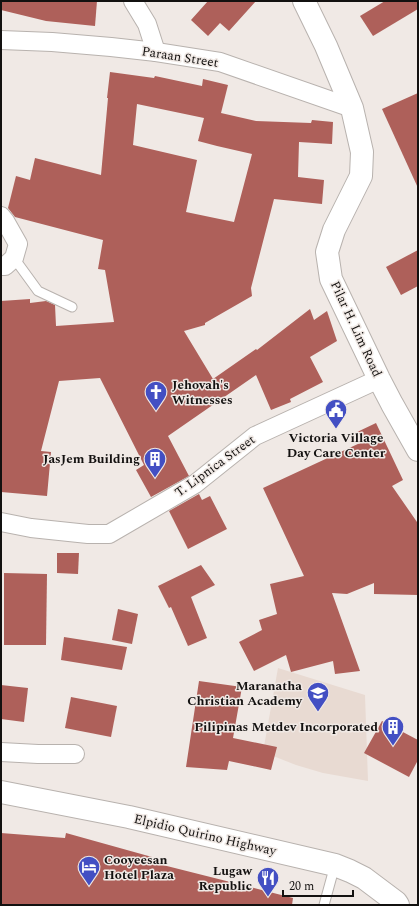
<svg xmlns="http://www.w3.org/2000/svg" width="419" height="906" viewBox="0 0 419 906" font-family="Spectral,serif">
<rect width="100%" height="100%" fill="#f0e9e5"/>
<polygon fill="#e8dad2" points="278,668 365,695 368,781 323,773 296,765 263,752"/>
<g fill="#ae605a" fill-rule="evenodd">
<polygon points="1,1 97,1 95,26 46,21 1,10"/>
<polygon points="208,1 256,1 229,31 220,23 208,36 191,20"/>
<polygon points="385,1 418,1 418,9 373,36 360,16"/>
<path d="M 110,72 L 154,78 L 155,76 L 202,86 L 203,79 L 228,85 L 221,113 L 256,121 L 311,123 L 312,120 L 333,122 L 332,144 L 299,142 L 298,177 L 324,180 L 322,204 L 274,199 L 251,288 L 252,296 L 205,323 L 205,325 L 184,331 L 213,379 L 256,349 L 257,350 L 310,309 L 314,320 L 327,311 L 337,341 L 310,357 L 323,382 L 290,399 L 291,402 L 271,410 L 256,375 L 168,436 L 189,476 L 151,497 L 136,470 L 144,465 L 100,378 L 59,381 L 41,451 L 51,452 L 47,496 L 1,492 L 1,301 L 30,299 L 30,303 L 46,301 L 55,305 L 56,326 L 114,322 L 105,270 L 98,269 L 103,240 L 15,217 L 8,208 L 16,176 L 30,180 L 35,158 L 101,175 L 108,98 L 107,98 ZM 137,104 L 204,118 L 198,141 L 217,146 L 252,154 L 234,222 L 186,212 L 197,160 L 133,145 Z"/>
<polygon points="418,93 418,188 382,109"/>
<polygon points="418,250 418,286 401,295 386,267"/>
<polygon points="376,423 403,480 392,486 417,522 418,525 418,595 374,594 374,583 347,594 332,593 360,671 335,674 333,661 291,672 286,655 254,671 239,642 262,630 259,620 277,614 270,584 304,576 263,488 360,443 355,433"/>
<polygon points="199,494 202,500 210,496 227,529 188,549 169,511"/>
<polygon points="57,553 79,553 78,574 57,573"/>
<polygon points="201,565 215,585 191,597 207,638 188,646 171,607 169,608 158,586"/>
<polygon points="4,573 47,574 46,645 4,645"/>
<polygon points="118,609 138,614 132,644 112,640"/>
<polygon points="64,637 127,647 122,670 61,660"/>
<polygon points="199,681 242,687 233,738 277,747 271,770 229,761 227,770 186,767"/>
<polygon points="1,685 28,688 24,722 1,719"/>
<polygon points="71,697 117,706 111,737 65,728"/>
<polygon points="382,721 418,740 418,760 409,777 364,753"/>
<polygon points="1,833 65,838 66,833 152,857 151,862 293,898 292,905 1,905"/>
</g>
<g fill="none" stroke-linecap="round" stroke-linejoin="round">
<g stroke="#b8b2ae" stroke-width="11">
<g id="service">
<polyline points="14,258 38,291 72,307"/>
<polyline points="324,905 335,865"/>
</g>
</g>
<g stroke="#b8b2ae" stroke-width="20">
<g id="minor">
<polyline points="133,1 147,24 156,52"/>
<polyline points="1,40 52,42 111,47 156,52 220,62 352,108"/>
<polyline points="1,216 5,221 18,244 14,258 5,266 1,266"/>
<polyline points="1,522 31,528 88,534 109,534 195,484 255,436 379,379"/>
<polyline points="1,752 38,754 75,754"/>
</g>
</g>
<g stroke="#b8b2ae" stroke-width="24">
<polyline id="secondary" points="304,1 326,46 352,108 362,152 361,176 334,230 327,252 331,279 379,379 392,404 418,450"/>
</g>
<g stroke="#b8b2ae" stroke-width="24">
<polyline id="trunk" points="1,792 129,817 335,865 350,871 364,878 396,902 398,905"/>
</g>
<use href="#service" stroke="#fff" stroke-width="9"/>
<use href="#minor" stroke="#fff" stroke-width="18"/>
<use href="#secondary" stroke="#fff" stroke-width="22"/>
<use href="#trunk" stroke="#fff" stroke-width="22"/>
</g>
<defs>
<g id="church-pin" transform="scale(1.15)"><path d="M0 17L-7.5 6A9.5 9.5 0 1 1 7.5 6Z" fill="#434fc3" stroke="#f0e9e5"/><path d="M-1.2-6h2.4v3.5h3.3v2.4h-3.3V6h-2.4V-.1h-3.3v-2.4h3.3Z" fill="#fff"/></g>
<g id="civic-pin" transform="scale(1.15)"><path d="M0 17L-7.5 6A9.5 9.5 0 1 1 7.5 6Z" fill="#434fc3" stroke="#f0e9e5"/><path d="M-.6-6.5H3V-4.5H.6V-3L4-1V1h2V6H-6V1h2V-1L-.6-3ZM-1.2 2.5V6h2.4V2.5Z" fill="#fff"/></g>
<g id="building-pin" transform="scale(1.15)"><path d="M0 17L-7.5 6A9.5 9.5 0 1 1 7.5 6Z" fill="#434fc3" stroke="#f0e9e5"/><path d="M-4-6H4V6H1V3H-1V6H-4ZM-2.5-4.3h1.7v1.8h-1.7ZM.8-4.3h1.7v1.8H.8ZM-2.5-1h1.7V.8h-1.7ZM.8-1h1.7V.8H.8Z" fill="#fff"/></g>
<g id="school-pin" transform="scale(1.15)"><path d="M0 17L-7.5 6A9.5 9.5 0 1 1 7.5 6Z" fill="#434fc3" stroke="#f0e9e5"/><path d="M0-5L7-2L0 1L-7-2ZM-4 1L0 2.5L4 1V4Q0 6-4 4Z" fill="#fff"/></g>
<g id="hotel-pin" transform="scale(1.15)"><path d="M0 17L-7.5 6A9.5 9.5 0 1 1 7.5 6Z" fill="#434fc3" stroke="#f0e9e5"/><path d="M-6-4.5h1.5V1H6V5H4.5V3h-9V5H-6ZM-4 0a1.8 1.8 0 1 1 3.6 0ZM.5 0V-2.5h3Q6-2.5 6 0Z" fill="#fff"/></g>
<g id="restaurant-pin" transform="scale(1.15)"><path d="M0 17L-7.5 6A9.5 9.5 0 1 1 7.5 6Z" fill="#434fc3" stroke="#f0e9e5"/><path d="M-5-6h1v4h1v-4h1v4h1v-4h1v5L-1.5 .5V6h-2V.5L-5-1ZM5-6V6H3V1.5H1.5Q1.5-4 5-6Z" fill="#fff"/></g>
</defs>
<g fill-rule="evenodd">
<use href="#church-pin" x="156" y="392"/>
<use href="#civic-pin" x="336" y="410"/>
<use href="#building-pin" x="155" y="459"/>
<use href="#school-pin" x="318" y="693"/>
<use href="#building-pin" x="393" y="727"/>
<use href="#hotel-pin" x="89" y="867"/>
<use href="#restaurant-pin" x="268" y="878"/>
</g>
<g text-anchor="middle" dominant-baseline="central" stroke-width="3" stroke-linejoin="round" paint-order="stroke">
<g font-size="13" fill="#131110" stroke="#f0e9e5">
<text transform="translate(180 57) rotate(9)">Paraan Street</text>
<text transform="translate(356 329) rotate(65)">Pilar H. Lim Road</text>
<text transform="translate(215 466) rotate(-36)">T. Lipnica Street</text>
<text transform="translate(205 835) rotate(13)">Elpidio Quirino Highway</text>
</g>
<g font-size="13" font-weight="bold" fill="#131110" stroke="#f0e9e5" text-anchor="end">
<text x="172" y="385" text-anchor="start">Jehovah's<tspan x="172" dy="15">Witnesses</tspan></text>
<text x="336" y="438" text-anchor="middle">Victoria Village<tspan x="336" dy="15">Day Care Center</tspan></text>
<text x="140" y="459">JasJem Building</text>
<text x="302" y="686">Maranatha<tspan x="302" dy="15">Christian Academy</tspan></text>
<text x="378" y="727">Pilipinas Metdev Incorporated</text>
<text x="104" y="860" text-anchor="start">Cooyeesan<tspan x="104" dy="15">Hotel Plaza</tspan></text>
<text x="252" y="871">Lugaw<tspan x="252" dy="15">Republic</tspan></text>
</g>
</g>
<rect width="419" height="906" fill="none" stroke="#131110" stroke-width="4"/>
<path d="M283 890v6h70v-6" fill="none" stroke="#131110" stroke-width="2"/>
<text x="289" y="890" font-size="12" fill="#131110" stroke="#f0e9e5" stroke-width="3" paint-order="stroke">20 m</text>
</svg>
